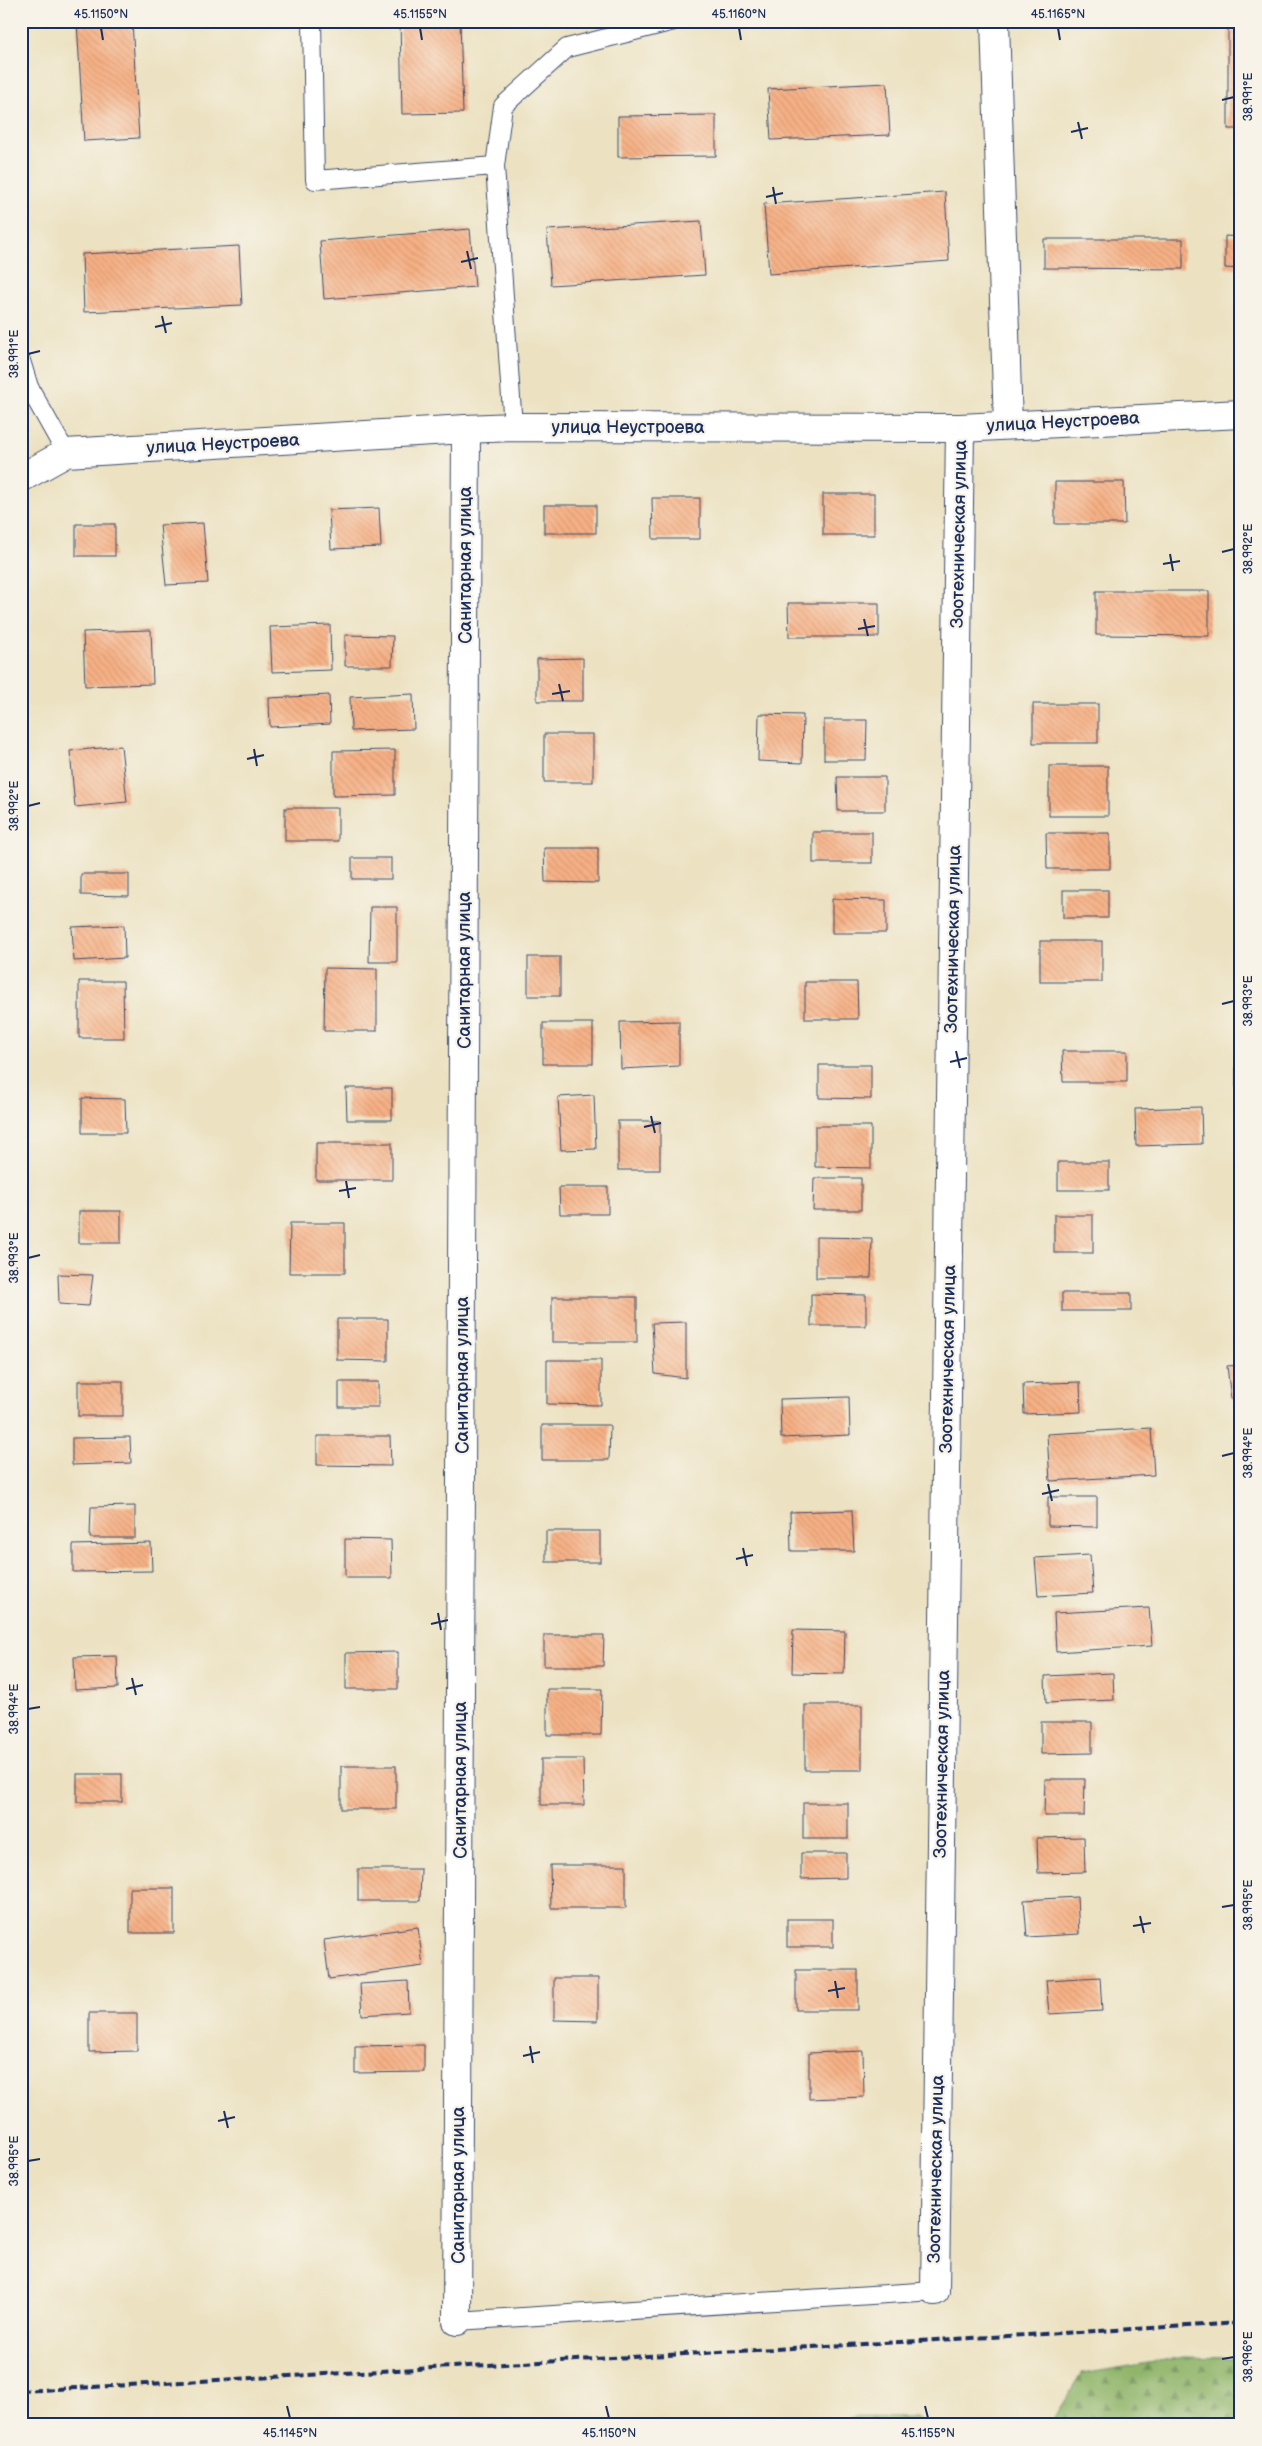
<svg xmlns="http://www.w3.org/2000/svg" width="1262" height="2446" viewBox="0 0 1262 2446" font-family="'Balsamiq Sans',sans-serif">
<defs>
<pattern id="forest-firs" width="22" height="20" patternUnits="userSpaceOnUse" patternTransform="scale(1.25)"><rect width="22" height="20" fill="#90b56b"/><path d="M5 1l3.5 6h-7zM16 11l3.5 6h-7z" fill="#75945b"/></pattern>
<pattern id="building-back-hatch" width="6" height="6" patternUnits="userSpaceOnUse" patternTransform="scale(1.25)"><rect width="6" height="6" fill="#f7b084"/><path d="M-1 5l2 2M0 0l6 6M5-1l2 2" fill="none" stroke="#d39874"/></pattern>
</defs>
<rect width="100%" height="100%" fill="#f7f3e8"/>
<filter id="ink" filterUnits="userSpaceOnUse"><feTurbulence type="fractalNoise" baseFrequency=".02" numOctaves="2"/><feDisplacementMap in="SourceGraphic" scale="10" xChannelSelector="R" yChannelSelector="G"/><feConvolveMatrix kernelMatrix="1 2 1 2 8 2 1 2 1" color-interpolation-filters="sRGB"/></filter>
<filter id="wash" filterUnits="userSpaceOnUse"><feTurbulence type="fractalNoise" baseFrequency=".0096" numOctaves="4" result="noise"/><feDisplacementMap in="SourceGraphic" scale="20" xChannelSelector="R" yChannelSelector="G"/><feGaussianBlur stdDeviation="1.12" result="paint"/><feColorMatrix in="noise" values="0 0 0 0 0 0 0 0 0 0 0 0 0 0 0 0 0 1.4 0 .05"/><feComposite in="paint" operator="in"/></filter>
<g filter="url(#wash)">
<rect width="100%" height="100%" fill="#ece2c2"/>
<g fill="url(#forest-firs)" stroke="#567264">
<polygon points="1184,2357 1241,2358 1241,2425 1056,2425 1055,2417 1082,2374"/>
<polygon points="859,2417 916,2418 927,2425 820,2425"/>
<polygon points="569,2419 628,2425 531,2425"/>
</g>
<g id="blocks">
<g fill="url(#building-back-hatch)">
<polygon points="77,21 132,21 139,138 84,141"/>
<polygon points="400,21 460,21 463,113 402,114"/>
<rect x="1228" y="21" width="13" height="108"/>
<polygon points="887,83 890,135 771,140 768,89"/>
<polygon points="716,115 716,156 618,157 618,116"/>
<polygon points="945,192 949,261 769,274 764,204"/>
<polygon points="701,221 705,275 551,285 547,230"/>
<polygon points="470,229 475,287 324,299 320,241"/>
<polygon points="1225,236 1241,237 1241,269 1225,268"/>
<polygon points="1044,239 1183,239 1183,269 1044,268"/>
<polygon points="239,246 242,305 84,312 82,254"/>
<polygon points="1055,482 1124,482 1125,524 1055,524"/>
<rect x="823" y="494" width="51" height="41"/>
<polygon points="652,498 700,498 700,539 653,539"/>
<rect x="544" y="505" width="52" height="28"/>
<polygon points="379,508 381,547 331,549 329,510"/>
<polygon points="203,523 208,583 166,585 160,525"/>
<rect x="76" y="524" width="39" height="32"/>
<polygon points="1096,591 1209,591 1209,636 1096,635"/>
<polygon points="788,603 879,603 879,637 789,637"/>
<polygon points="330,625 331,670 272,672 270,627"/>
<polygon points="151,630 153,684 85,686 83,632"/>
<polygon points="345,635 393,636 392,666 345,666"/>
<polygon points="583,658 583,701 537,701 537,659"/>
<polygon points="413,694 414,729 351,731 350,697"/>
<polygon points="329,695 330,724 270,727 269,698"/>
<rect x="1033" y="704" width="65" height="39"/>
<polygon points="759,714 803,715 802,763 758,761"/>
<polygon points="824,720 867,720 866,760 824,760"/>
<rect x="544" y="734" width="49" height="48"/>
<polygon points="121,746 127,802 75,807 70,751"/>
<polygon points="395,750 395,795 333,796 333,751"/>
<rect x="1049" y="766" width="59" height="50"/>
<polygon points="837,777 885,777 885,811 838,811"/>
<rect x="285" y="808" width="53" height="33"/>
<rect x="813" y="832" width="59" height="31"/>
<polygon points="1046,833 1110,833 1110,869 1047,869"/>
<polygon points="544,848 598,848 598,883 545,882"/>
<rect x="352" y="858" width="39" height="21"/>
<polygon points="81,874 129,874 129,896 81,895"/>
<rect x="1063" y="890" width="45" height="28"/>
<polygon points="832,899 886,900 886,933 832,933"/>
<polygon points="370,907 397,907 397,962 369,962"/>
<polygon points="124,925 125,958 74,961 72,927"/>
<rect x="1040" y="941" width="62" height="41"/>
<rect x="528" y="957" width="32" height="39"/>
<polygon points="325,968 377,969 377,1031 324,1031"/>
<polygon points="79,981 123,981 124,1038 79,1038"/>
<polygon points="805,982 857,982 858,1019 805,1019"/>
<polygon points="679,1021 679,1066 621,1069 620,1022"/>
<rect x="543" y="1023" width="50" height="41"/>
<rect x="1236" y="1041" width="5" height="46"/>
<polygon points="1062,1051 1127,1051 1127,1082 1063,1082"/>
<polygon points="819,1065 871,1065 871,1099 819,1098"/>
<polygon points="346,1088 392,1088 392,1120 347,1120"/>
<polygon points="594,1095 596,1149 561,1150 558,1097"/>
<polygon points="82,1098 125,1099 126,1133 82,1133"/>
<polygon points="1201,1107 1202,1144 1136,1146 1135,1109"/>
<rect x="618" y="1121" width="42" height="49"/>
<polygon points="815,1126 871,1126 871,1168 815,1167"/>
<rect x="316" y="1143" width="76" height="37"/>
<rect x="1058" y="1162" width="51" height="28"/>
<polygon points="814,1178 861,1178 861,1210 813,1210"/>
<polygon points="559,1187 608,1187 608,1214 560,1214"/>
<rect x="79" y="1211" width="42" height="32"/>
<rect x="1054" y="1215" width="39" height="38"/>
<polygon points="290,1223 345,1223 345,1273 289,1273"/>
<polygon points="816,1237 872,1238 871,1278 816,1278"/>
<polygon points="58,1274 93,1275 89,1306 59,1304"/>
<rect x="1062" y="1293" width="69" height="18"/>
<polygon points="811,1294 866,1295 866,1326 811,1326"/>
<rect x="552" y="1297" width="85" height="45"/>
<polygon points="337,1319 388,1319 388,1361 337,1360"/>
<polygon points="686,1322 686,1378 655,1374 652,1323"/>
<polygon points="547,1360 601,1360 601,1405 547,1404"/>
<polygon points="1241,1365 1241,1398 1231,1399 1227,1366"/>
<rect x="78" y="1381" width="45" height="35"/>
<rect x="339" y="1382" width="39" height="25"/>
<polygon points="1080,1382 1081,1412 1024,1414 1023,1384"/>
<polygon points="849,1397 850,1435 781,1438 780,1399"/>
<polygon points="542,1425 610,1425 609,1460 542,1460"/>
<polygon points="1151,1428 1154,1475 1050,1481 1047,1434"/>
<polygon points="317,1436 390,1436 391,1466 317,1465"/>
<polygon points="130,1437 131,1463 72,1465 72,1438"/>
<polygon points="1048,1497 1097,1497 1097,1527 1048,1526"/>
<polygon points="135,1506 135,1538 90,1538 91,1507"/>
<polygon points="852,1510 854,1551 791,1551 790,1512"/>
<rect x="546" y="1531" width="54" height="31"/>
<polygon points="345,1539 391,1540 392,1578 345,1578"/>
<polygon points="151,1543 152,1571 73,1572 73,1545"/>
<polygon points="1090,1555 1093,1593 1038,1596 1035,1558"/>
<polygon points="1149,1608 1152,1646 1056,1652 1054,1613"/>
<polygon points="793,1630 845,1631 844,1674 792,1673"/>
<polygon points="544,1635 604,1635 603,1666 544,1666"/>
<polygon points="398,1652 398,1689 346,1689 346,1653"/>
<polygon points="117,1656 118,1688 75,1690 74,1657"/>
<polygon points="1113,1673 1114,1700 1046,1703 1045,1676"/>
<polygon points="547,1689 602,1689 601,1735 547,1735"/>
<rect x="805" y="1705" width="57" height="65"/>
<polygon points="1041,1722 1092,1722 1092,1753 1041,1754"/>
<polygon points="541,1759 583,1759 584,1805 541,1805"/>
<rect x="341" y="1766" width="55" height="43"/>
<rect x="77" y="1774" width="45" height="28"/>
<polygon points="1045,1779 1085,1779 1084,1816 1044,1816"/>
<rect x="803" y="1803" width="45" height="36"/>
<polygon points="1084,1837 1085,1872 1038,1873 1037,1838"/>
<polygon points="801,1853 846,1853 846,1878 801,1879"/>
<polygon points="550,1865 626,1865 626,1908 551,1908"/>
<polygon points="358,1869 421,1869 420,1901 358,1901"/>
<rect x="130" y="1888" width="44" height="45"/>
<polygon points="1077,1897 1079,1934 1027,1937 1024,1900"/>
<rect x="787" y="1919" width="46" height="28"/>
<polygon points="418,1927 423,1966 329,1979 324,1940"/>
<rect x="796" y="1970" width="62" height="40"/>
<polygon points="1100,1977 1102,2011 1049,2014 1046,1980"/>
<polygon points="554,1978 598,1978 598,2021 554,2020"/>
<polygon points="408,1981 409,2012 362,2015 360,1984"/>
<polygon points="89,2013 137,2013 137,2051 89,2052"/>
<polygon points="424,2045 424,2072 355,2073 355,2046"/>
<polygon points="863,2051 864,2097 809,2099 809,2053"/>
</g>
</g>
</g>
<g filter="url(#ink)">
<use href="#blocks" fill-opacity="0" stroke="#3a4a6d" stroke-width="1"/>
<g fill="none" stroke-linecap="round" stroke-linejoin="round">
<g stroke="#3a4a6d" stroke-width="20">
<g id="service">
<polyline points="312,21 315,180 495,166 513,427"/>
<polyline points="495,166 503,106 567,48 674,21"/>
<polyline points="21,361 29,387 66,453"/>
<polyline points="457,2321 935,2291"/>
</g>
</g>
<g stroke="#3a4a6d" stroke-width="30">
<g id="minor">
<polyline points="995,21 1008,425"/>
<polyline points="21,478 66,453 466,429 513,427 960,428 1241,414"/>
<polyline points="935,2291 960,428"/>
<polyline points="457,2321 466,429"/>
</g>
</g>
<use href="#service" stroke="#fff" stroke-width="18"/>
<use href="#minor" stroke="#fff" stroke-width="28"/>
<polyline stroke="#1b2f5e" stroke-width="4" stroke-dasharray="8 4" stroke-linecap="butt" points="21,2391 1241,2323"/>
</g>
</g>
<path fill="none" stroke="#1b2f5e" stroke-width="2" d="M 101,28 L 103,40M 420,28 L 422,40M 739,28 L 741,40M 1058,28 L 1060,40M 1222,100 L 1234,97M 1078,122 L 1082,139M 1071,132 L 1088,128M 773,187 L 776,204M 766,197 L 783,193M 467,251 L 471,269M 461,262 L 478,258M 162,316 L 166,333M 155,327 L 172,323M 28,354 L 40,351M 1222,552 L 1234,549M 1170,554 L 1173,571M 1163,564 L 1180,561M 864,619 L 868,636M 858,629 L 875,626M 559,684 L 563,701M 552,694 L 570,691M 254,749 L 257,766M 247,759 L 264,755M 28,806 L 40,803M 1222,1004 L 1234,1001M 956,1051 L 960,1068M 950,1062 L 967,1058M 651,1116 L 655,1133M 644,1127 L 661,1123M 346,1181 L 349,1198M 339,1191 L 356,1188M 28,1258 L 40,1255M 1222,1456 L 1234,1453M 1048,1484 L 1052,1501M 1042,1494 L 1059,1490M 743,1548 L 747,1566M 736,1559 L 753,1555M 438,1613 L 441,1630M 431,1624 L 448,1620M 132,1678 L 136,1695M 126,1689 L 143,1685M 28,1709 L 40,1707M 1222,1907 L 1234,1905M 1140,1916 L 1144,1933M 1133,1926 L 1151,1923M 835,1981 L 838,1998M 828,1991 L 845,1988M 530,2046 L 533,2063M 523,2056 L 540,2052M 224,2111 L 228,2128M 218,2121 L 235,2117M 28,2161 L 40,2159M 1222,2359 L 1234,2357M 287,2406 L 290,2418M 606,2406 L 609,2418M 925,2406 L 928,2418"/>
<g text-anchor="middle" dominant-baseline="central" stroke-width="4.5" stroke-linejoin="round" paint-order="stroke">
<g font-size="18" fill="#1b2f5e" stroke="#f7f3e8">
<text transform="translate(1063 422) rotate(-3)">улица Неустроева</text>
<text x="628" y="427">улица Неустроева</text>
<text transform="translate(223 444) rotate(-3)">улица Неустроева</text>
<text transform="translate(959 534) rotate(-89)">Зоотехническая улица</text>
<text transform="translate(465 565) rotate(-90)">Санитарная улица</text>
<text transform="translate(953 939) rotate(-89)">Зоотехническая улица</text>
<text transform="translate(464 970) rotate(-90)">Санитарная улица</text>
<text transform="translate(948 1359) rotate(-89)">Зоотехническая улица</text>
<text transform="translate(462 1375) rotate(-90)">Санитарная улица</text>
<text transform="translate(942 1764) rotate(-89)">Зоотехническая улица</text>
<text transform="translate(460 1780) rotate(-90)">Санитарная улица</text>
<text transform="translate(936 2169) rotate(-89)">Зоотехническая улица</text>
<text transform="translate(458 2185) rotate(-90)">Санитарная улица</text>
</g>
</g>
<rect width="1262" height="2446" fill="none" stroke="#f7f3e8" stroke-width="55"/>
<rect x="28" y="28" width="1206" height="2390" fill="none" stroke="#1b2f5e" stroke-width="2"/>
<g font-size="12" text-anchor="middle" fill="#1b2f5e">
<text x="101" y="18">45.1150°N</text>
<text x="420" y="18">45.1155°N</text>
<text x="739" y="18">45.1160°N</text>
<text x="1058" y="18">45.1165°N</text>
<text transform="translate(1248 97) rotate(-90)" y="4">38.991°E</text>
<text transform="translate(14 354) rotate(-90)" y="4">38.991°E</text>
<text transform="translate(1248 549) rotate(-90)" y="4">38.992°E</text>
<text transform="translate(14 806) rotate(-90)" y="4">38.992°E</text>
<text transform="translate(1248 1001) rotate(-90)" y="4">38.993°E</text>
<text transform="translate(14 1258) rotate(-90)" y="4">38.993°E</text>
<text transform="translate(1248 1453) rotate(-90)" y="4">38.994°E</text>
<text transform="translate(14 1709) rotate(-90)" y="4">38.994°E</text>
<text transform="translate(1248 1905) rotate(-90)" y="4">38.995°E</text>
<text transform="translate(14 2161) rotate(-90)" y="4">38.995°E</text>
<text transform="translate(1248 2357) rotate(-90)" y="4">38.996°E</text>
<text x="290" y="2437">45.1145°N</text>
<text x="609" y="2437">45.1150°N</text>
<text x="928" y="2437">45.1155°N</text>
</g>
</svg>
